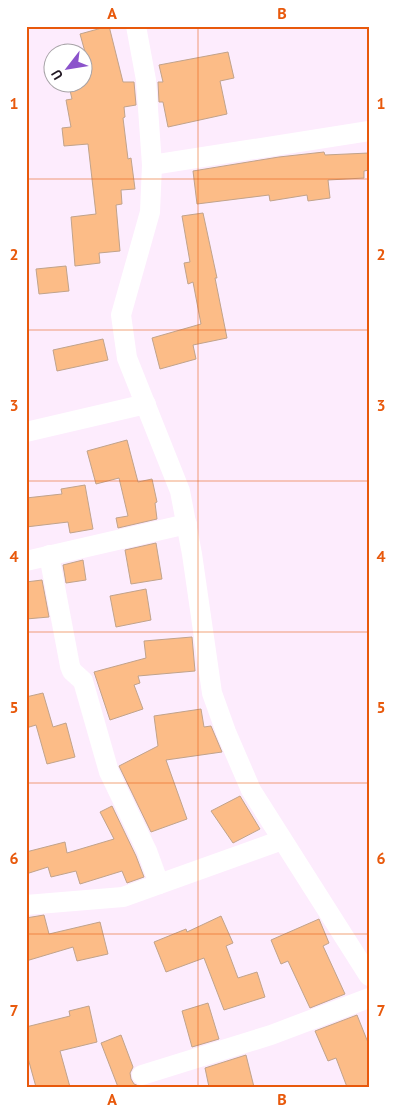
<svg xmlns="http://www.w3.org/2000/svg" width="395" height="1113" viewBox="0 0 395 1113" font-family="'PT Sans',sans-serif">
<rect width="100%" height="100%" fill="#fdecfd"/>
<g fill="#fcbc87" stroke="#c1a38b">
<polygon points="109,26 123,82 134,82 136,105 124,107 125,117 123,118 128,159 131,158 135,189 121,190 122,204 116,205 120,251 99,253 100,263 75,266 71,217 96,214 88,144 64,146 62,128 71,127 66,100 72,99 68,82 82,82 82,60 87,59 80,34"/>
<polygon points="228,52 234,78 220,81 227,114 168,127 163,102 159,102 158,82 163,82 159,65"/>
<polygon points="324,152 325,155 369,153 369,170 364,171 364,178 328,180 330,198 308,201 307,195 270,201 269,195 197,204 193,171 279,157"/>
<polygon points="203,213 217,278 215,278 227,338 193,345 196,359 160,369 152,338 201,324 193,282 188,284 184,263 190,262 182,216"/>
<polygon points="66,266 69,291 39,294 36,269"/>
<polygon points="103,339 108,360 57,371 53,350"/>
<polygon points="127,440 138,482 152,479 157,502 155,503 157,519 118,528 116,518 128,516 119,478 96,484 87,451"/>
<polygon points="85,485 93,529 70,533 68,522 26,527 26,498 62,494 61,489"/>
<polygon points="156,543 162,579 131,584 125,550"/>
<polygon points="83,560 86,580 66,583 63,565"/>
<polygon points="42,580 49,617 26,619 26,582"/>
<polygon points="146,589 151,620 116,627 110,596"/>
<polygon points="192,637 195,671 138,676 140,683 134,685 143,709 110,720 94,672 146,658 144,641"/>
<polygon points="43,693 53,727 66,723 75,757 47,764 36,725 26,728 26,697"/>
<polygon points="201,709 204,727 211,726 222,752 166,760 187,819 151,832 119,766 158,746 154,716"/>
<polygon points="240,796 260,829 233,843 211,811"/>
<polygon points="112,806 136,856 144,877 127,883 122,871 80,884 76,871 51,877 48,867 26,874 26,852 65,842 67,853 114,839 100,812"/>
<polygon points="44,915 49,934 100,922 108,954 77,961 73,947 26,961 26,918"/>
<polygon points="221,916 233,943 226,946 238,978 257,972 265,997 224,1010 204,958 166,972 154,942 186,929 187,932"/>
<polygon points="319,919 329,943 323,946 345,994 310,1008 288,961 281,964 271,940"/>
<polygon points="208,1003 219,1039 192,1047 182,1011"/>
<polygon points="89,1006 97,1042 60,1051 70,1087 36,1087 26,1051 26,1027 70,1016 69,1011"/>
<polygon points="357,1015 369,1045 369,1087 347,1087 336,1058 328,1061 315,1031"/>
<polygon points="121,1035 133,1067 130,1073 131,1079 134,1084 141,1087 118,1087 101,1043"/>
<polygon points="246,1055 254,1087 209,1087 205,1068"/>
</g>
<g fill="none" stroke-linecap="round" stroke-linejoin="round">
<g stroke="#fff" stroke-width="20">
<polyline points="136,26 146,80 152,165 150,212 121,315 127,358 180,491 192,554 212,693 226,732 251,790 369,976"/>
<polyline points="152,165 369,131"/>
<polyline points="26,432 146,404"/>
<polyline points="49,555 70,666 72,671 83,681 109,772 147,851 159,884"/>
<polyline points="26,561 187,524"/>
<polyline points="26,905 123,897 282,840"/>
<polyline points="142,1075 271,1035 369,998"/>
</g>
</g>
<path fill="none" stroke="#e8590c" stroke-width="1" stroke-opacity="0.55" d="M 198,26 L 198,1087M 26,179 L 369,179M 26,330 L 369,330M 26,481 L 369,481M 26,632 L 369,632M 26,783 L 369,783M 26,934 L 369,934"/>
<rect width="395" height="1113" fill="none" stroke="#ffffff" stroke-width="55"/>
<g transform="translate(68 68) rotate(239)"><circle r="24" fill="#ffffff" stroke="#a7a3a7"/>
<path d="M0-4L9 19L0 12L-9 19Z" fill="#8b53cb"/>
<text y="-8" font-size="14" font-weight="bold" text-anchor="middle" fill="#221823">U</text>
</g>
<rect x="28" y="28" width="340" height="1058" fill="none" stroke="#e8590c" stroke-width="2"/>
<g font-size="16" text-anchor="middle" font-weight="bold" fill="#e8590c">
<text x="112" y="19">A</text>
<text x="282" y="19">B</text>
<text x="14" y="109">1</text>
<text x="381" y="109">1</text>
<text x="14" y="260">2</text>
<text x="381" y="260">2</text>
<text x="14" y="411">3</text>
<text x="381" y="411">3</text>
<text x="14" y="562">4</text>
<text x="381" y="562">4</text>
<text x="14" y="713">5</text>
<text x="381" y="713">5</text>
<text x="14" y="864">6</text>
<text x="381" y="864">6</text>
<text x="14" y="1016">7</text>
<text x="381" y="1016">7</text>
<text x="112" y="1105">A</text>
<text x="282" y="1105">B</text>
</g>
</svg>
